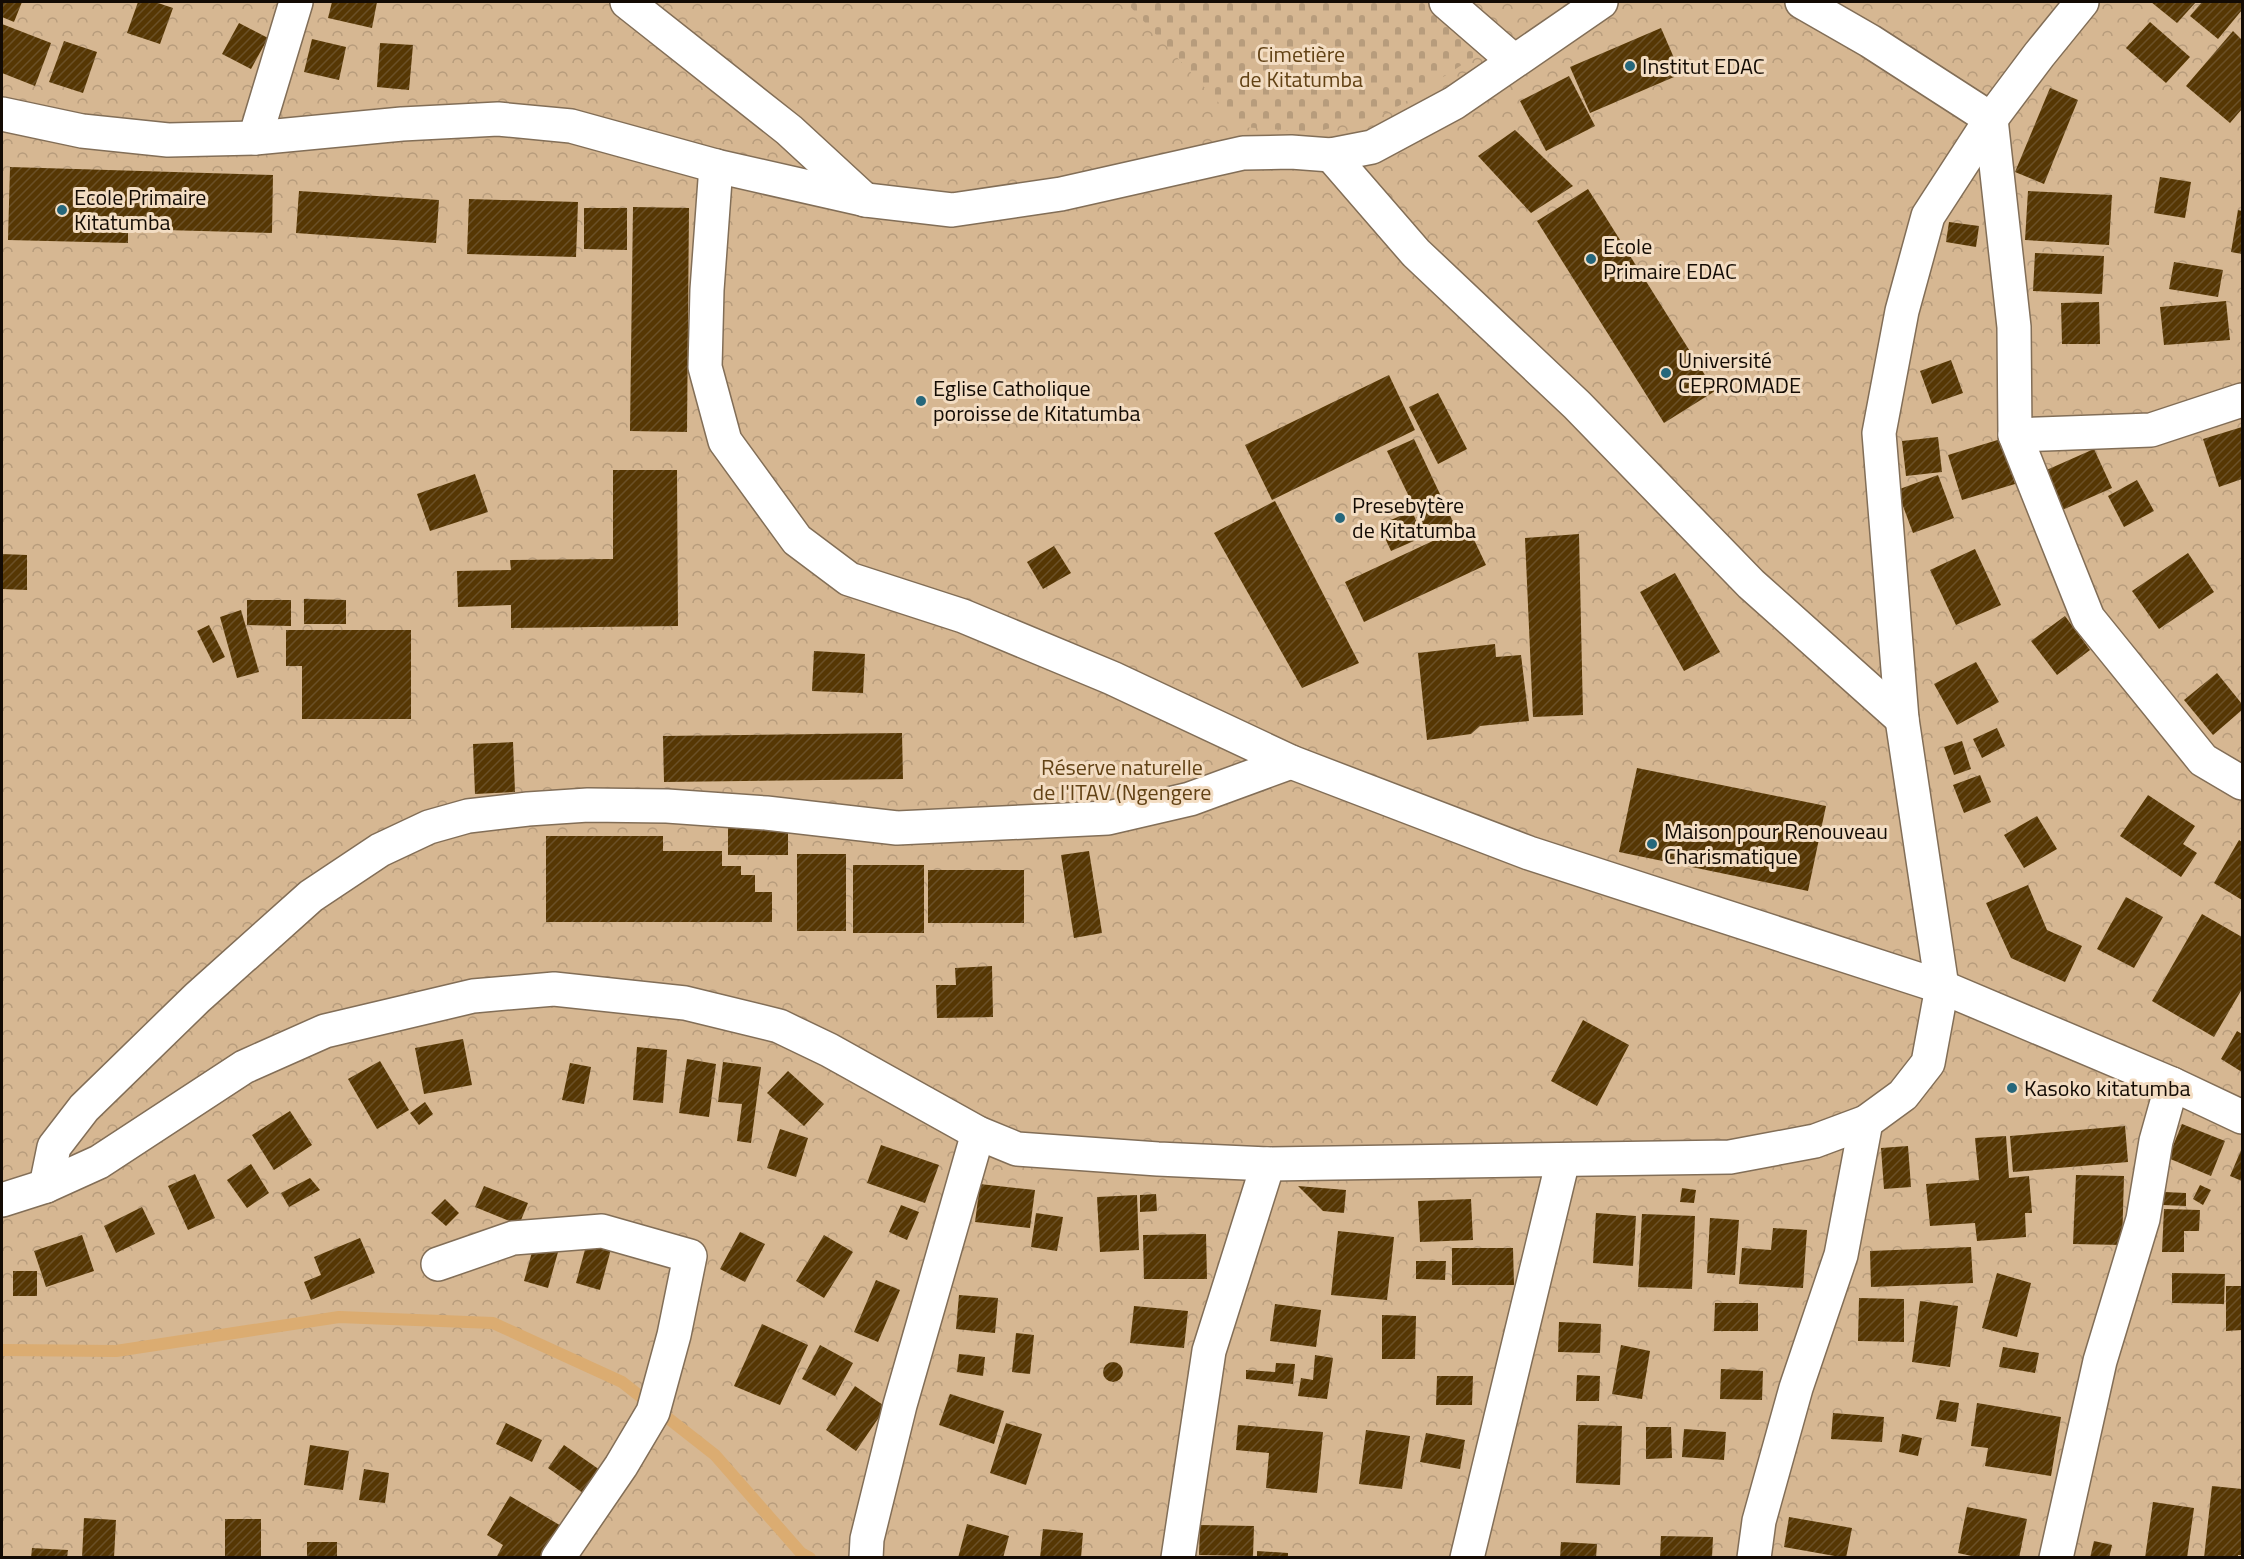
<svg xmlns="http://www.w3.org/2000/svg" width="2244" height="1559" viewBox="0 0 2244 1559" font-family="'Titillium Web',sans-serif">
<defs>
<pattern id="forest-crowns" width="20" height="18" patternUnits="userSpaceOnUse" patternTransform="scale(1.5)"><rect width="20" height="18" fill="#d6b792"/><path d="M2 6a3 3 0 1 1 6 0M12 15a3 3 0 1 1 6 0" fill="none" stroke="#b79c7c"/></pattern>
<pattern id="cemetery-stones" width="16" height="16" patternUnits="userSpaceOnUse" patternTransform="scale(1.5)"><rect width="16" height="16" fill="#d6b792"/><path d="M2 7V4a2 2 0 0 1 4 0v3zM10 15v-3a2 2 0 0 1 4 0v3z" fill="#b79c7c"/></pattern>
<pattern id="building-hatch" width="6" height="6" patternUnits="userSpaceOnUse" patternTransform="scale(1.5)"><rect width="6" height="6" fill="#563704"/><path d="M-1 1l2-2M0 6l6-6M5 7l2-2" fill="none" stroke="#6a5027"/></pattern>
</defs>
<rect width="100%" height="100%" fill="#f3ddc3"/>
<rect fill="url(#forest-crowns)" x="2" y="2" width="2240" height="1555"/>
<polygon fill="url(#cemetery-stones)" points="1126,2 1422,2 1480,53 1391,111 1316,132 1241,127"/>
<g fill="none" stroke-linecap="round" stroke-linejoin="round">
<polyline stroke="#dbac71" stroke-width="12" points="2,1350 116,1351 339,1317 493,1323 622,1382 715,1455 801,1553 810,1558"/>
</g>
<g fill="url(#building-hatch)">
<polygon points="2,2 22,2 14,22 2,17"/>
<polygon points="138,2 155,2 173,8 160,44 127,33"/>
<polygon points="332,2 377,2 372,28 328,18"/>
<polygon points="2151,2 2196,2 2177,23"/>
<polygon points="2202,2 2242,2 2242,10 2218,39 2190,16"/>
<polygon points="2150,22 2190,57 2166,83 2126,48"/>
<polygon points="239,23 268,38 251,69 222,54"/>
<polygon points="2,24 51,43 35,86 2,73"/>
<polygon points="1661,28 1681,74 1590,113 1570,67"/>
<polygon points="2233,31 2242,40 2242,109 2230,123 2186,86"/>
<polygon points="312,39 346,47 339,80 304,72"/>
<polygon points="64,41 97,52 83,93 49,82"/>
<polygon points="380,43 413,45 409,90 377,87"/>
<polygon points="1569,76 1595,126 1546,151 1520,101"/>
<polygon points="2050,88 2078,100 2044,184 2015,172"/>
<polygon points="1515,130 1573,186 1531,213 1478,156"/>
<polygon points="10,167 273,175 272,233 128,229 128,243 8,240"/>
<polygon points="2160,177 2191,182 2185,218 2154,213"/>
<polygon points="1588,189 1715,391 1664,423 1537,221"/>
<polygon points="299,191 439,200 436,243 296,233"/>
<polygon points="2028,191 2112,195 2109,245 2025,240"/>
<polygon points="469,199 578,202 576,257 467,254"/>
<polygon points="633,207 689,208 687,432 630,431"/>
<polygon points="584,208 627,208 627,250 584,249"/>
<polygon points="2238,210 2242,211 2242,254 2231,252"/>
<polygon points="1949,222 1979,226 1976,247 1946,242"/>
<polygon points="2035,253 2104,256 2102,294 2033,291"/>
<polygon points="2174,262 2223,270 2218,297 2169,289"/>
<polygon points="2226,301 2230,340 2164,345 2160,307"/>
<polygon points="2099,302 2100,344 2062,344 2061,303"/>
<polygon points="1951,360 1963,393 1932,404 1920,371"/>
<polygon points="1389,375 1415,430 1272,500 1245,445"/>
<polygon points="1438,393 1467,449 1438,464 1409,407"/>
<polygon points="2242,427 2242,479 2219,487 2203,439"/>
<polygon points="1938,437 1942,472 1906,476 1902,441"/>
<polygon points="1414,439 1456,528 1430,540 1387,451"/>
<polygon points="2001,439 2015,484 1962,500 1948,455"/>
<polygon points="2094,449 2112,488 2060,511 2042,472"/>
<polygon points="613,470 677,470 678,626 511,628 511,605 458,607 457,571 511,570 510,560 613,559"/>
<polygon points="475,474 488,512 430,531 417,494"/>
<polygon points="1938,475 1954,518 1913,533 1897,490"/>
<polygon points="2137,480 2154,511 2124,527 2108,496"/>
<polygon points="1275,501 1359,663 1302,688 1214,533"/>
<polygon points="1412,511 1423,537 1391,551 1379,525"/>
<polygon points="1467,525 1486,565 1364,622 1345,582"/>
<polygon points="1579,534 1583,715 1533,717 1525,538"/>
<polygon points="1054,546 1071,573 1043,589 1027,562"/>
<polygon points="1975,549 2001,605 1956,625 1930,570"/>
<polygon points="2188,553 2214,592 2159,629 2132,591"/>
<polygon points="2,554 27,555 27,590 2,589"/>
<polygon points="1675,573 1720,652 1684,671 1640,592"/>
<polygon points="304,599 346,600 346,624 304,624"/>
<polygon points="247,600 291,600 291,626 247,625"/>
<polygon points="241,610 259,672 237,678 220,617"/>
<polygon points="2065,616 2090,650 2057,675 2031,641"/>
<polygon points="209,625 225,657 213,663 197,631"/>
<polygon points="286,630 411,630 411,719 302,719 302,666 286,666"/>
<polygon points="1495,644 1496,657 1521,655 1529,721 1480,726 1471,734 1427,740 1418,653"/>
<polygon points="814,651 865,654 863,693 812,691"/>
<polygon points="1976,662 1999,702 1957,725 1934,684"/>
<polygon points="2217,673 2242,704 2242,710 2213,735 2184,700"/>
<polygon points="1997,728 2005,746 1982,758 1973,739"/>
<polygon points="902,733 903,779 664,782 663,736"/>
<polygon points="1962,741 1971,769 1954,775 1944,747"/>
<polygon points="513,742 515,792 475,794 473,744"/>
<polygon points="1637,768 1826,806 1808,891 1619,852"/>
<polygon points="1980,775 1991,802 1964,813 1953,785"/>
<polygon points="2148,795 2195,826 2183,844 2197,853 2181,877 2120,836"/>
<polygon points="2037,816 2057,849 2024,868 2004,835"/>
<rect x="728" y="828" width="60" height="27"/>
<polygon points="546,836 663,836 663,851 722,851 722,866 741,866 741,875 755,875 755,892 772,892 772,922 546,922"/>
<polygon points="2239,840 2242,842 2242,900 2214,883"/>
<polygon points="1089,851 1102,933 1074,938 1061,855"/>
<rect x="797" y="854" width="49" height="77"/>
<rect x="853" y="865" width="71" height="68"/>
<rect x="928" y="870" width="96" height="53"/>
<polygon points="2028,885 2047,930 2082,946 2065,982 2011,958 1986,903"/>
<polygon points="2126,897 2163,917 2134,968 2097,949"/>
<polygon points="2202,914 2242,937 2242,989 2214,1037 2152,1001"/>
<polygon points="992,966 993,1017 937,1018 936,985 956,985 955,968"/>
<polygon points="1583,1020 1629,1045 1597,1106 1551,1081"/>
<polygon points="2237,1031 2242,1034 2242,1072 2221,1059"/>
<polygon points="463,1039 472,1085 424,1094 415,1048"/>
<polygon points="637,1047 667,1050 663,1103 633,1100"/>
<polygon points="687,1059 716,1064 709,1117 679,1113"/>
<polygon points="380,1061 409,1110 377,1129 348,1079"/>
<polygon points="723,1062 761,1067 751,1143 737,1141 742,1104 718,1102"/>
<polygon points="570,1063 591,1067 584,1104 562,1100"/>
<polygon points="788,1071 824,1104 804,1126 767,1093"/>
<polygon points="425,1102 433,1114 419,1125 410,1113"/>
<polygon points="290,1111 312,1145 274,1170 252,1135"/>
<polygon points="2182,1124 2225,1141 2211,1176 2168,1158"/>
<polygon points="2125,1126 2128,1162 2013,1172 2010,1136"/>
<polygon points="780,1129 808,1138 796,1177 767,1168"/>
<polygon points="2006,1136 2009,1178 2029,1176 2032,1213 2025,1213 2026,1237 1977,1241 1975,1223 1930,1226 1926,1184 1979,1180 1975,1138"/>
<polygon points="881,1145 939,1165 925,1203 867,1183"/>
<polygon points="1908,1146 1911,1187 1884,1189 1881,1148"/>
<polygon points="2242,1148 2242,1181 2230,1176"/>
<polygon points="251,1164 269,1193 247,1208 227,1180"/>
<polygon points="195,1174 215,1218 188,1230 168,1186"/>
<polygon points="2076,1175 2124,1176 2122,1245 2073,1244"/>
<polygon points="310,1178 320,1190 289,1207 281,1193"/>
<polygon points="980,1184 1035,1190 1030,1228 975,1222"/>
<polygon points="2200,1185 2211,1190 2203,1205 2193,1199"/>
<polygon points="484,1186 528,1203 519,1225 475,1207"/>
<polygon points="1298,1186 1346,1190 1344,1213 1323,1211"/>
<polygon points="1682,1188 1696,1190 1694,1203 1680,1202"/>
<polygon points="2164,1192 2186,1193 2186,1206 2163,1205"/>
<polygon points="1156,1194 1157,1211 1140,1212 1140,1195"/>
<polygon points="1137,1195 1139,1250 1100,1252 1097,1197"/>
<polygon points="445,1199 459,1213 446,1226 431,1213"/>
<polygon points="1471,1199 1473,1240 1420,1242 1418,1201"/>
<polygon points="901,1205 919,1212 907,1240 889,1232"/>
<polygon points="142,1207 155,1234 116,1253 104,1226"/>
<polygon points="2164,1209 2200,1210 2199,1231 2184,1231 2184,1252 2162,1252"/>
<polygon points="1036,1213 1063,1217 1057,1251 1031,1247"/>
<polygon points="1596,1213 1636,1216 1633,1266 1593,1263"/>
<polygon points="1642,1214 1695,1216 1692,1289 1638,1287"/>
<polygon points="1710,1218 1739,1220 1735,1275 1707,1273"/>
<polygon points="1773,1228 1807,1230 1803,1288 1739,1284 1742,1248 1771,1250"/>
<polygon points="1338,1231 1394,1237 1387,1300 1331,1295"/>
<polygon points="740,1232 765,1244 745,1282 720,1269"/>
<polygon points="1206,1234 1207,1279 1144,1279 1143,1235"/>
<polygon points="82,1235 94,1271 46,1287 34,1251"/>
<polygon points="824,1235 853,1252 824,1298 796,1281"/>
<polygon points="360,1238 375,1273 311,1300 304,1282 321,1275 314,1257"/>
<polygon points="587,1242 611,1249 600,1290 576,1283"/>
<polygon points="534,1245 558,1252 548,1288 524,1281"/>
<polygon points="1971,1247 1973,1283 1871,1287 1870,1251"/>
<polygon points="1452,1248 1513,1248 1514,1285 1452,1285"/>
<polygon points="1416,1261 1446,1261 1445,1280 1416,1279"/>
<rect x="13" y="1271" width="24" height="25"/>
<polygon points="1997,1273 2031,1283 2017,1337 1982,1328"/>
<polygon points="2172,1273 2225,1274 2224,1304 2172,1303"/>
<polygon points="876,1280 900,1290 878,1342 854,1332"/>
<polygon points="2226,1286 2242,1286 2242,1330 2226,1331"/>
<polygon points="959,1295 998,1298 995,1333 956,1329"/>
<polygon points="1859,1298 1904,1299 1904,1342 1858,1341"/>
<polygon points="1920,1301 1958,1306 1950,1367 1912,1362"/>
<polygon points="1715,1303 1758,1303 1758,1331 1714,1331"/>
<polygon points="1275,1304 1321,1310 1316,1347 1270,1341"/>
<polygon points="1134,1306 1188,1311 1184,1348 1130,1343"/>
<polygon points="1382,1315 1416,1316 1415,1359 1382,1359"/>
<polygon points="1559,1322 1601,1324 1600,1353 1558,1352"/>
<polygon points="762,1324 808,1345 780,1405 734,1386"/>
<polygon points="1016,1333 1034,1335 1030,1374 1012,1372"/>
<polygon points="820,1345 853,1363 835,1396 802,1379"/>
<polygon points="1621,1345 1650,1351 1642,1399 1612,1394"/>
<polygon points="2003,1347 2039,1353 2035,1373 1999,1367"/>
<polygon points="959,1354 985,1357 983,1376 957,1372"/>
<polygon points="1315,1355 1333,1358 1327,1399 1298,1396 1301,1378 1313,1380"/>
<circle cx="1113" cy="1372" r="10"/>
<polygon points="1276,1363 1295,1364 1293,1384 1246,1379 1246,1370 1275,1372"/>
<polygon points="1721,1369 1763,1371 1762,1400 1720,1399"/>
<polygon points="1577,1375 1600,1376 1599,1401 1576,1401"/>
<polygon points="1437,1376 1473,1376 1472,1405 1436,1405"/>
<polygon points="855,1386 886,1407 856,1451 826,1430"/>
<polygon points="950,1394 1004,1411 994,1444 939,1425"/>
<polygon points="1940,1400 1959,1403 1956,1422 1936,1419"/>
<polygon points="1977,1403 2061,1417 2051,1476 1985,1466 1988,1448 1971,1446"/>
<polygon points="1833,1413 1884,1417 1882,1442 1831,1439"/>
<polygon points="506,1423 542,1440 532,1462 496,1444"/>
<polygon points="1006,1423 1042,1434 1026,1485 990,1473"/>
<polygon points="1238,1425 1323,1432 1317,1493 1266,1488 1269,1453 1236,1450"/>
<polygon points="1578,1425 1622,1426 1620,1485 1576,1483"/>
<polygon points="1646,1427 1671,1427 1672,1458 1646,1459"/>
<polygon points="1684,1429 1726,1432 1724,1460 1682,1457"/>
<polygon points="1366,1430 1410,1436 1402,1489 1359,1484"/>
<polygon points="1426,1433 1465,1440 1460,1469 1420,1462"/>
<polygon points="1902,1434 1922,1438 1918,1456 1899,1452"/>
<polygon points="310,1445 349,1451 343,1490 304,1485"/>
<polygon points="564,1445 600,1470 583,1493 548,1468"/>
<polygon points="364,1469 389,1473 385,1503 359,1500"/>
<polygon points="2212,1486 2242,1489 2241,1511 2242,1511 2242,1555 2238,1555 2238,1558 2204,1558"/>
<polygon points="510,1496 563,1527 544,1558 496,1558 503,1545 487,1535"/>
<polygon points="2153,1502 2194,1508 2187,1558 2145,1558"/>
<polygon points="1967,1507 2027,1519 2019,1558 1981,1558 1958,1553"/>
<polygon points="1789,1517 1852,1528 1846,1558 1784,1547"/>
<polygon points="84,1518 116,1520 114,1558 82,1558"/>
<rect x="225" y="1519" width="36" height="39"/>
<polygon points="967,1524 1009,1536 1003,1558 958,1558"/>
<polygon points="1200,1525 1254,1526 1253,1556 1199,1555"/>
<polygon points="1043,1529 1083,1533 1081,1558 1040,1558"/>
<polygon points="1661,1536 1713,1537 1712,1558 1660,1558"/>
<polygon points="2094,1541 2112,1545 2109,1558 2090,1558"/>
<rect x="307" y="1542" width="30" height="16"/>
<polygon points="1561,1542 1597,1544 1596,1558 1560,1558"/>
<polygon points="32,1548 68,1550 67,1558 31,1558"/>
<polygon points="1257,1551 1288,1553 1288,1558 1257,1558"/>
</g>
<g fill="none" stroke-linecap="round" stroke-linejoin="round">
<g stroke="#826e57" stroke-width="36">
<g id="minor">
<polyline points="627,2 789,130 865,200"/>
<polyline points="1446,2 1514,61"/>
<polyline points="1802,2 1870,41 1991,119"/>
<polyline points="2,114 82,131 168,140 255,138 402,124 498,119 571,126 716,166 866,200 952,210 1061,194 1243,153 1291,152 1331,155 1372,147 1454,103 1601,2"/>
<polyline points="1991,119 2014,327 2015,435 2088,618 2203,760 2242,783"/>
<polyline points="255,138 296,2"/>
<polyline points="1331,155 1416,253 1577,405 1751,584 1902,719"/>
<polyline points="716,166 707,290 705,367 725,441 797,540 849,579 963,616 1112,678 1291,762 1529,853 1942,987 2172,1084 2242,1117"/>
<polyline points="2015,435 2151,430 2242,400"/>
<polyline points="46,1186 54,1147 84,1108 197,998 311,896 380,850 429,827 468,816 528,809 588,805 667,806 766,813 897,828 1108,818 1190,799 1291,762"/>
<polyline points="2,1200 46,1186 99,1162 244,1067 325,1031 473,996 554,989 685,1003 779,1026 829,1050 978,1133 1017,1149 1158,1159 1268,1164 1730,1157 1815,1141 1866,1122 1903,1095 1928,1063 1942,987 1902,719 1879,433 1902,311 1928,216 1991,119 2039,55 2082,2"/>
<polyline points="438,1264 513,1238 602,1231 690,1256 674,1335 653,1412 621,1466 558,1558"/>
<polyline points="866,1558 867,1539 900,1405 978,1133"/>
<polyline points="1178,1558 1209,1351 1268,1164"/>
<polyline points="1467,1558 1563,1160"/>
<polyline points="1754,1558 1759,1521 1796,1388 1841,1255 1866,1122"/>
<polyline points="2056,1558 2100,1361 2143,1219 2156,1141 2172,1084"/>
</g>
</g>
<use href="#minor" stroke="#fff" stroke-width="33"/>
</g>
<g fill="#26677b" stroke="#f3ddc3" stroke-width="2">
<circle cx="1630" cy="66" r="6"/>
<circle cx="62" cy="210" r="6"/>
<circle cx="1591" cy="259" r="6"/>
<circle cx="1666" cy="373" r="6"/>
<circle cx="921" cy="401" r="6"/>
<circle cx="1340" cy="518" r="6"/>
<circle cx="1652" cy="844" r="6"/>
<circle cx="2012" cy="1088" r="6"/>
</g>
<g text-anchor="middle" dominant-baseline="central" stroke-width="6" stroke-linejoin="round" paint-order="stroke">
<g font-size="22" fill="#624215" stroke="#f3ddc3">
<text x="1301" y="54">Cimetière<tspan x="1301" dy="25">de Kitatumba</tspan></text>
<text x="1122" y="767">Réserve naturelle<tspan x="1122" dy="25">de l'ITAV (Ngengere</tspan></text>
</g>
<g font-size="22" fill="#130b04" stroke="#f3ddc3" text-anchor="start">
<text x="1642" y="66">Institut EDAC</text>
<text x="74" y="197">Ecole Primaire<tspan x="74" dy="25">Kitatumba</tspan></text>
<text x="1603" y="246">Ecole<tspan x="1603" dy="25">Primaire EDAC</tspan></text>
<text x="1678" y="360">Université<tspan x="1678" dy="25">CEPROMADE</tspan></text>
<text x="933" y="388">Eglise Catholique<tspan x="933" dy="25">poroisse de Kitatumba</tspan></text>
<text x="1352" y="505">Presebytère<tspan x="1352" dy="25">de Kitatumba</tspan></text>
<text x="1664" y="831">Maison pour Renouveau<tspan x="1664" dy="25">Charismatique</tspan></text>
<text x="2024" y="1088">Kasoko kitatumba</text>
</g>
</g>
<rect width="2244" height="1559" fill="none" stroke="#130b04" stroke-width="6"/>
</svg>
